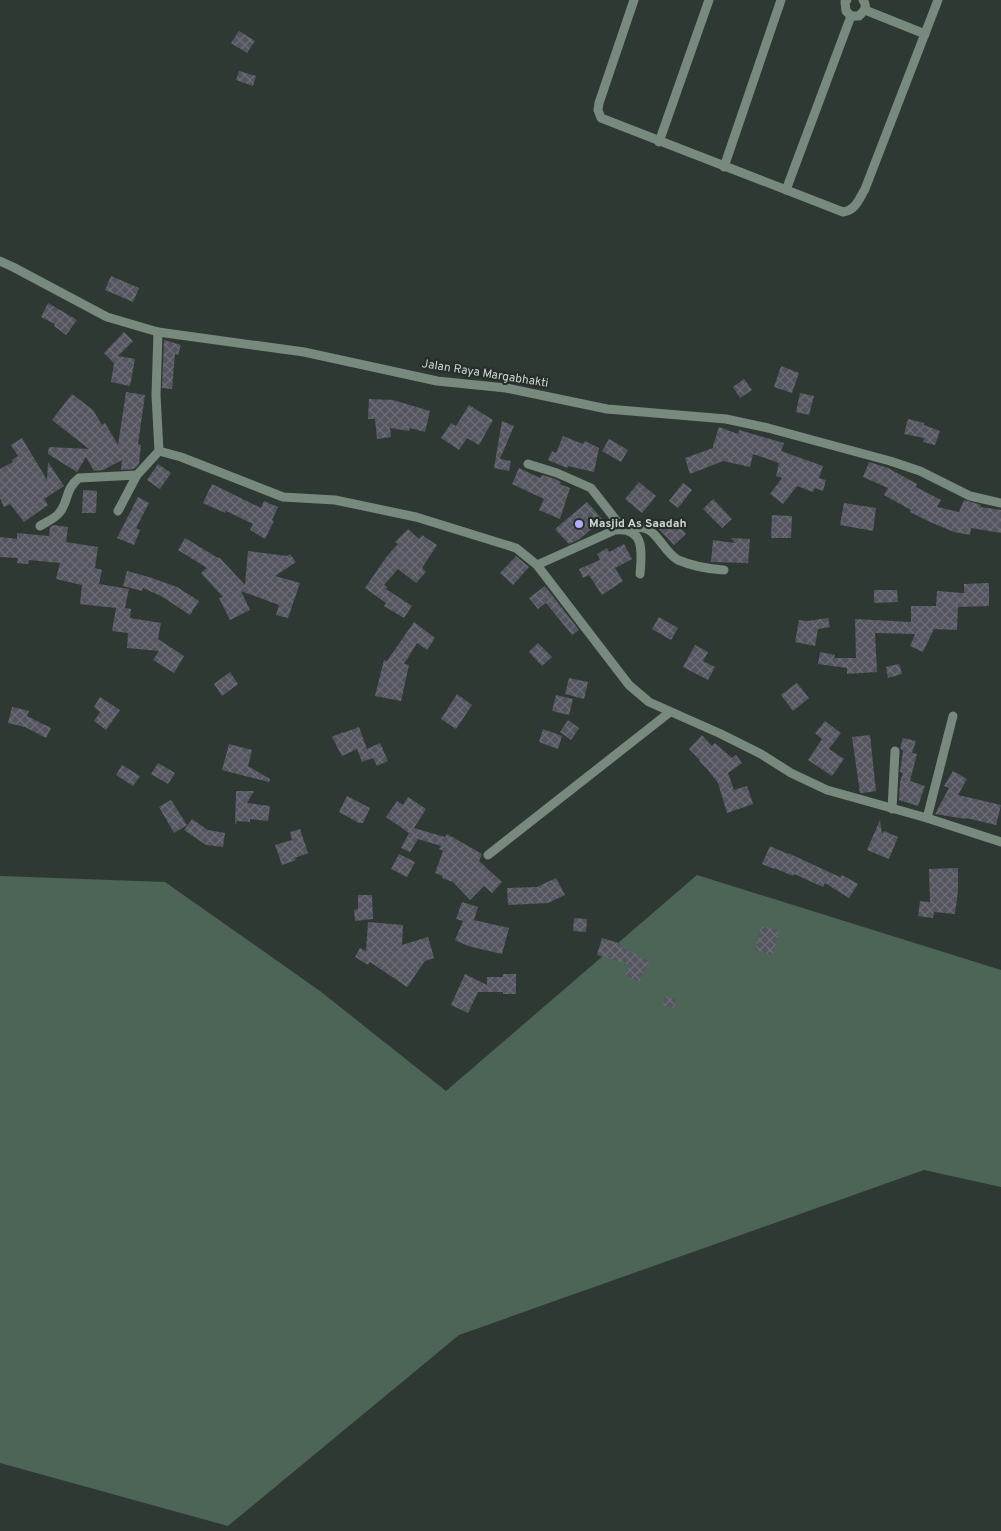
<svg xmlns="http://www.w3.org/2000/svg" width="1001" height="1531" viewBox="0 0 1001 1531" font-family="Overpass,sans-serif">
<defs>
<pattern id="building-cross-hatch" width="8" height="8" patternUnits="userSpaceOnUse" patternTransform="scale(1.25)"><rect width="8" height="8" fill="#555560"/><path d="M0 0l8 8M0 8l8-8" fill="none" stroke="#6c6d76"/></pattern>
</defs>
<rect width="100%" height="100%" fill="#2f3933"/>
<polygon fill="#4d6556" points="697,875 1001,970 1001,1187 924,1170 459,1335 228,1526 0,1463 0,876 165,882 320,991 446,1091"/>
<g fill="url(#building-cross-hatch)">
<polygon points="239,31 255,41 247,53 231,43"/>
<polygon points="239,71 256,76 253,86 236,80"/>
<polygon points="111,276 139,288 133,302 105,290"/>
<polygon points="48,303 77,320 66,335 54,326 55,324 41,317"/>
<polygon points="124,332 133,341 118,356 135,359 130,386 111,382 114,363 104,353"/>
<polygon points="164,340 181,345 178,355 175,354 172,389 162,388"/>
<polygon points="781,366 799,373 792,393 774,387"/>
<polygon points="744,379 752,390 740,398 733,387"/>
<polygon points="126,392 145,395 138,444 141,445 139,464 134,469 121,470 122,460 103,470 94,471 86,457 77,472 48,454 49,447 89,449 52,420 72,394 93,410 102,425 105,423 118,445"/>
<polygon points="800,393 814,396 809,415 796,412"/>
<polygon points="369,399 393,400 430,411 425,432 410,428 409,431 390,428 391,437 377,439 375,419 368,419"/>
<polygon points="469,405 493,420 479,445 467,438 459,450 441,438 451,423 456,426"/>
<polygon points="908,419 924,423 924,425 940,431 935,445 923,442 924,438 904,434"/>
<polygon points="502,421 514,426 500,459 511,461 509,471 494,468"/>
<polygon points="719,427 738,434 739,430 784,443 781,451 823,466 819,478 826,480 823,491 815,488 813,492 797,486 783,504 770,494 782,478 776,476 779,463 753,454 750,467 723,461 690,474 685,458 713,448 713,446"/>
<polygon points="563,436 583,444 585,441 599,448 594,472 568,466 567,468 548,460 552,451 556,453"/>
<polygon points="22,438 47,480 48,462 64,486 44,499 48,505 24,522 10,504 4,507 0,498 0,469 13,462 12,460 18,456 11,445"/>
<polygon points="609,439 628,450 621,462 602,451"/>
<polygon points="869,462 888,468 917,484 916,487 941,500 937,507 959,512 964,500 981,505 980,507 1001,510 1001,533 971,528 970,535 954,532 930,522 910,512 911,510 884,495 888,488 863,477"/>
<polygon points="158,464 171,473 160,489 147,480"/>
<polygon points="519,468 540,478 542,475 555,479 561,482 560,484 570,488 560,519 539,510 544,499 512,484"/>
<polygon points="639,482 656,496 642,513 625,499"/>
<polygon points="683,483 692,490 678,508 669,501"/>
<polygon points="212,484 261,508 264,501 278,507 272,520 274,521 265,539 250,530 253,524 226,511 225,513 203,503"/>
<polygon points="83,490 97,491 96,513 82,513"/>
<polygon points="138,497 149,503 136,528 140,530 134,545 117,538"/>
<polygon points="713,499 732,519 722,528 703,509"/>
<polygon points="587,502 602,519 580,539 569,544 555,529"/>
<polygon points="844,503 876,508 873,531 840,525"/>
<polygon points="772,515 792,516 791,538 771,538"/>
<polygon points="671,517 686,534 674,545 658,528"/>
<polygon points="54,525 68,527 66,542 98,547 95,568 102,570 99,584 129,589 125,608 131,609 130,618 161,623 158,639 184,656 174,673 153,660 159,651 127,648 128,633 112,631 116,608 80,604 82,585 56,579 60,563 29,560 28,564 17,563 18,558 0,557 0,537 17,539 17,533 49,536 50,527"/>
<polygon points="408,529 419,539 422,535 437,545 422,568 426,572 416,583 398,569 384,585 387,587 386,589 412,606 404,618 384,606 386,603 365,588 387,556 398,544 395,542"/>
<polygon points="185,538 218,558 219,557 245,585 248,551 287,556 290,554 296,562 275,576 300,583 288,618 276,615 279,605 241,591 250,610 230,620 219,598 223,597 201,573 207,568 178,550"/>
<polygon points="731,538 750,539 748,563 711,562 713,540 735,543"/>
<polygon points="624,544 632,559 615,568 623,581 602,595 589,575 583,578 579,569 600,560 597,554 607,548 609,552"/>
<polygon points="516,556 529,567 513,585 500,573"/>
<polygon points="127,571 149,577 177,587 199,601 190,615 161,596 143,588 142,591 123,586"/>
<polygon points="989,583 989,606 958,607 957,630 934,629 923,652 910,646 915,634 875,633 877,672 847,674 847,668 818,664 820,652 835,655 834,658 856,658 855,619 911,622 911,606 936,606 937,591 964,593 964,584"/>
<polygon points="545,586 579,630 572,635 546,603 538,609 529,598"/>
<polygon points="874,590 897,590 898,602 874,603"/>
<polygon points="659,617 678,628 671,640 652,629"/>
<polygon points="828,618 830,627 818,629 815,646 795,642 799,620 807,621"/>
<polygon points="414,622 435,638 427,650 417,643 404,664 409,665 401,701 375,696 384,660 387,661"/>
<polygon points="538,643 552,657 542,666 529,652"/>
<polygon points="695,645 708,652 703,661 715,667 708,680 683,667"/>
<polygon points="899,664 902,674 888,678 886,667"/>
<polygon points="230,672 238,684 222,696 214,684"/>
<polygon points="569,678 588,682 584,699 565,694"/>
<polygon points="797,683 809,698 793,711 781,695"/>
<polygon points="457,694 472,705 456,729 441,719"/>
<polygon points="556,695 573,699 569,715 552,711"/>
<polygon points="100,697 120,710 106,730 94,721 100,712 94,707"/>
<polygon points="12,707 29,711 27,716 51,728 46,738 25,727 8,723"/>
<polygon points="568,720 579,728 571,740 560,732"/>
<polygon points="825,721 841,733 829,749 844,759 832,776 808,760 822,739 815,733"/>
<polygon points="359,727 367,749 380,743 388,761 377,766 373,758 362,762 357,749 342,756 332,737 343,732 343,733"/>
<polygon points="543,729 562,736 558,749 539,742"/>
<polygon points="702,735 712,746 715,743 732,758 736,755 742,763 728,773 734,790 747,786 753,804 727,813 718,783 707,769 699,761 700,760 689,749"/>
<polygon points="870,735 876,791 862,793 860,793 852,737"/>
<polygon points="903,738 916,741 912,753 917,754 910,781 925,786 918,806 899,800 900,782 903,773 900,772 903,751 900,748"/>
<polygon points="229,744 252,750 248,766 270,779 269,782 222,770"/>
<polygon points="158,763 175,773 168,784 151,774"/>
<polygon points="122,765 140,776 133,786 116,775"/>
<polygon points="953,771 967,779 958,795 1001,805 996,825 966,818 966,819 935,814 949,788 944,786"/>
<polygon points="236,791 254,791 247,803 270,806 268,821 250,819 250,822 237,821 235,825"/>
<polygon points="347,796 370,808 363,823 359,823 339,812"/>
<polygon points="408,797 426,809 414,828 445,837 447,834 482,854 479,861 502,882 492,893 484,886 470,900 453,882 442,878 443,876 435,873 443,851 439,849 441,846 418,839 410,852 401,848 409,833 386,817 397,801 403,805"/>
<polygon points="171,800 187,825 174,833 159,807"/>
<polygon points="192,819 208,830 225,833 223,847 206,845 184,830"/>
<polygon points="880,820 882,834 884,831 898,837 889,859 867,850"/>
<polygon points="300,829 308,853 295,858 296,860 282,865 275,845 292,840 290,832"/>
<polygon points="770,846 788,854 788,853 840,877 842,875 858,884 849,898 825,883 823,887 794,874 793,876 774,868 774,869 762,864"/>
<polygon points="399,854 415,862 407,877 391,869"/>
<polygon points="958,868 958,891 955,914 934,912 933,918 918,916 920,901 930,902 929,869"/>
<polygon points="556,878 565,895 548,903 508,905 507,888 537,887"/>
<polygon points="358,895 372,895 373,919 355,921 354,910 358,909"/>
<polygon points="462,902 478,907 474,920 509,928 502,954 468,946 455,940 463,921 456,919"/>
<polygon points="574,918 587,919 586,932 573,931"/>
<polygon points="368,922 403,925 402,945 428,937 434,958 425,961 407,987 370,962 368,965 355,957 360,948 366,951"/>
<polygon points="761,926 779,930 773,955 755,950"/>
<polygon points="602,938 622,944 621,947 649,961 639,982 625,975 630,965 597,955"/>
<polygon points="465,974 487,985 487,977 503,977 503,974 516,974 516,994 503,994 503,992 478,992 468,1013 451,1005"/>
<polygon points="665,996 676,999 674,1008 663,1005"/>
</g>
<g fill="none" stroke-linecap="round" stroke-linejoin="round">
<g stroke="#78897e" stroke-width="9">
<path d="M 634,0 L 599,103 L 598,110 L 601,118 L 843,212 C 856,210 859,199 865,189 L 938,0"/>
<path d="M 847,0 L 845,2 L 846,11 L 851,16 L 859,16 C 864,11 868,7 863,0"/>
<polyline points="865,10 925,34"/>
<polyline points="659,142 709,0"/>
<polyline points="724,167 781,0"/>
<polyline points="786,190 851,16"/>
<polyline points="0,261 13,267 107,317 158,332 304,352 437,381 506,388 607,409 726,419 768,428 890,461 920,471 970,496 1001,503"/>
<polyline points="158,332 156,395 159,451 181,457 283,497 335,500 416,517 516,548 537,565 629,685 649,702 721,734 761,754 791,773 827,790 927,818 1001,842"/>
<polyline points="528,464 557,473 591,488 623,529"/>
<polyline points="118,511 137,475 159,451"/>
<path d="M 40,526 C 46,522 55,519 60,512 C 69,500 65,489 79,478 L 137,475"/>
<path d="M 629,530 C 655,518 660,550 678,560 C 692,566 709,569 724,570"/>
<path d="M 537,565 L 615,530 C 645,526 642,553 640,574"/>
<polyline points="892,809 895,751"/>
<polyline points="927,818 953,716"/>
<polyline points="488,855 670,712"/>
</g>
</g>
<circle fill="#b2adf9" stroke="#262f29" stroke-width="2" cx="579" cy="524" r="5"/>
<g text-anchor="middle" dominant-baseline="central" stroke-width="4.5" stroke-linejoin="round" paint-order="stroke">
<g font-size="12" fill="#cfd5d1" stroke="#262f29">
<text transform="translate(485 374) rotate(9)">Jalan Raya Margabhakti</text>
</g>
<g font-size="12" font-weight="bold" fill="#cfd5d1" stroke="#262f29" text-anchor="start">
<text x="589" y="524">Masjid As Saadah</text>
</g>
</g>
</svg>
